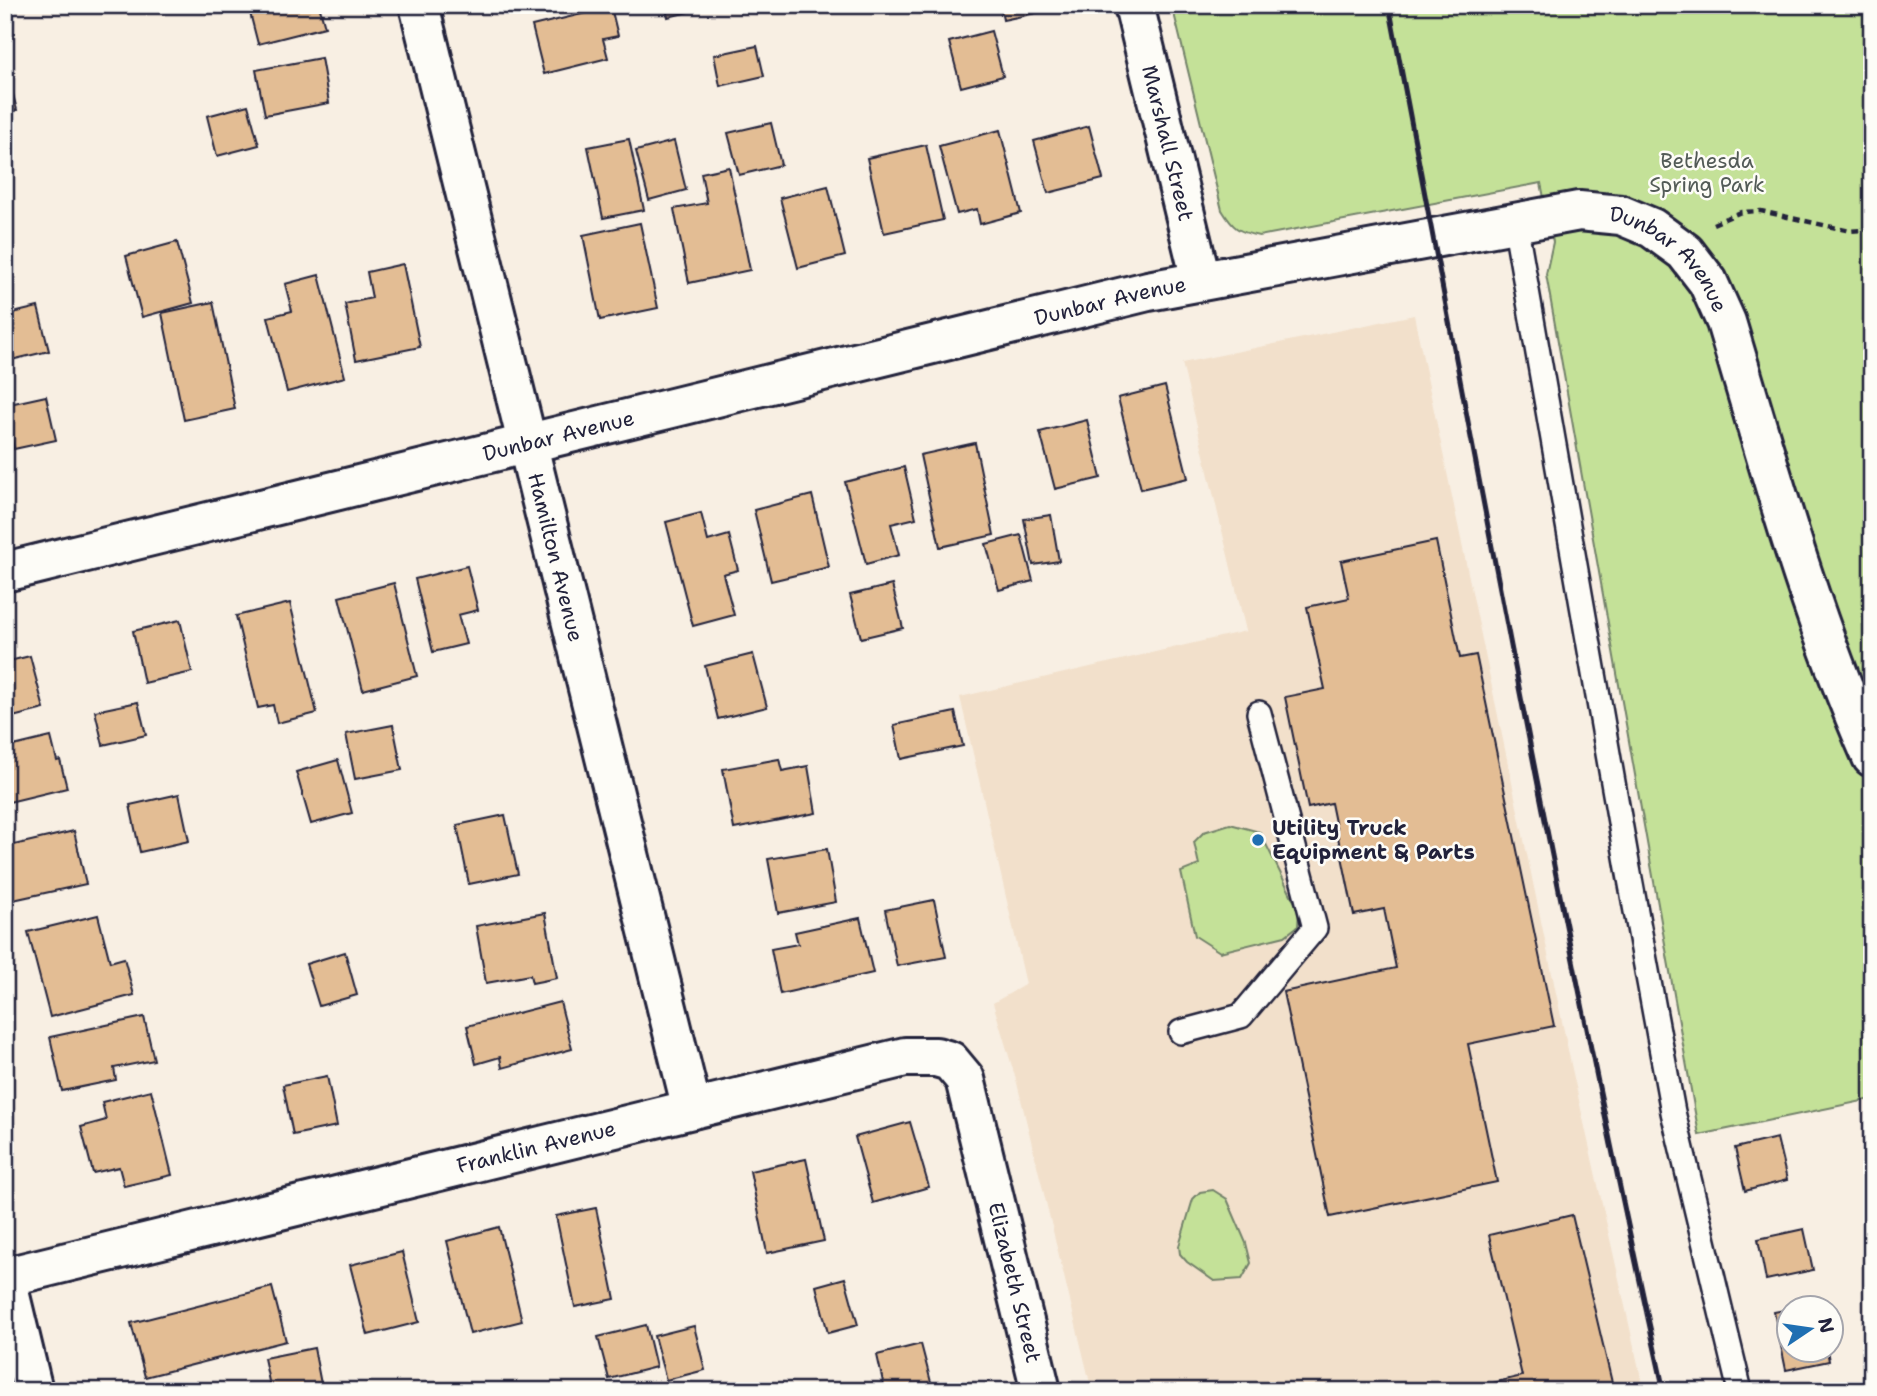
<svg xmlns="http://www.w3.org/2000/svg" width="1877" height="1396" viewBox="0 0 1877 1396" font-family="'Shantell Sans',sans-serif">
<rect width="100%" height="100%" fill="#f8efe3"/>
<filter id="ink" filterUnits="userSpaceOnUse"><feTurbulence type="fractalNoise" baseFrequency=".0143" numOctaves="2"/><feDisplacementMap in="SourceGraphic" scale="14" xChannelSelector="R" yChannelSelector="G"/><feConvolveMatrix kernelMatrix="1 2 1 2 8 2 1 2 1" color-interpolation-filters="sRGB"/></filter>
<g filter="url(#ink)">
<polygon fill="#f2e0cb" points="1414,315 1572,1069 1644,1391 1092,1391 1017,1083 993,1003 1026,984 960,697 1246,631 1182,363"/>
<g fill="#c4e198" stroke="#73826a" stroke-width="2">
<path d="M 1172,5 L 1872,5 L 1872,1099 L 1699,1135 L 1546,274 L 1553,242 L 1541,183 L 1259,236 C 1238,232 1233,228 1222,210 Z"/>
<polygon points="1230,824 1260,832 1299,911 1298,926 1285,936 1220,952 1195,936 1181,872 1199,865 1194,842 1204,832"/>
<polygon points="1213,1190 1227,1199 1246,1243 1251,1263 1242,1279 1214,1281 1187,1262 1180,1254 1179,1246 1193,1199 1200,1192"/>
</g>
<g fill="#e3bd94" stroke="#22223b" stroke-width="2">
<polygon points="248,5 319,5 325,27 258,44"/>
<polygon points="665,5 709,5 709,7 668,17"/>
<polygon points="1000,5 1054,5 1055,9 1003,20"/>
<polygon points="611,7 618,36 603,39 608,58 544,74 532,26"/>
<polygon points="991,31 1003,76 961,87 949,42"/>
<polygon points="757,46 764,76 720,86 714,55"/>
<polygon points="321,58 329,103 265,115 256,70"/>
<polygon points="5,75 8,75 17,110 5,113"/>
<polygon points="248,105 259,145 217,156 207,116"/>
<polygon points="771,123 781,165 739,175 728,133"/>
<polygon points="1089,126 1103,179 1048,193 1034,141"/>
<polygon points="1000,130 1021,213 980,224 977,209 957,214 939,146"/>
<polygon points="629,139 644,210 603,218 588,147"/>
<polygon points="674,141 686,190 649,200 636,151"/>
<polygon points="926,145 943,220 884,233 867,158"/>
<polygon points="729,167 750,270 689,283 674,209 707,203 701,173"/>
<polygon points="828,186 845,256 798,268 780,198"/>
<polygon points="640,223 658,308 600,320 583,235"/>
<polygon points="177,242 193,303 142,317 126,256"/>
<polygon points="403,264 420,347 356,360 345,304 372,298 367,272"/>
<polygon points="319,275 345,377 287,392 268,317 292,311 285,284"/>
<polygon points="213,302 235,409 184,420 162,313"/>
<polygon points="38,307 49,351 7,361 5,315"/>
<polygon points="1165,386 1188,478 1141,489 1118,398"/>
<polygon points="46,396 56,440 14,449 5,405"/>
<polygon points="1087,420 1101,478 1055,489 1040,432"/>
<polygon points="975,443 994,535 940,547 920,455"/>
<polygon points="904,467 916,518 891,524 899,555 866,564 845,482"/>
<polygon points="812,495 829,567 771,581 754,510"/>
<polygon points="701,513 708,541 729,535 738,570 723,574 734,615 693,626 666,522"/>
<polygon points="1051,515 1059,561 1033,565 1024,519"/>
<polygon points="1021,535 1033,581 999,590 986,544"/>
<polygon points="1436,541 1460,658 1476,655 1554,1026 1468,1044 1497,1182 1330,1217 1283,992 1396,968 1384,909 1354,915 1331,803 1308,808 1285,697 1325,689 1307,607 1349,598 1341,561"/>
<polygon points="467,566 478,610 458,615 466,644 433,652 415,579"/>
<polygon points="394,583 417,676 363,690 339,597"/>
<polygon points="892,585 903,628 861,638 850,595"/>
<polygon points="290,603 317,713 277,723 273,705 258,708 236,616"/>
<polygon points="180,620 192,672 144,683 133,631"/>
<polygon points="753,654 767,707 718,719 705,666"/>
<polygon points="30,656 44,709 5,719 5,662"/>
<polygon points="138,702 146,735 103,745 95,711"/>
<polygon points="955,712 963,746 901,759 894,725"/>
<polygon points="393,725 402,770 355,779 346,734"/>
<polygon points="51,737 57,761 60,760 67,788 5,803 5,748"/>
<polygon points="779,759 782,771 808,766 816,813 734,829 723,769"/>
<polygon points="338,760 352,813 311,824 296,772"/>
<polygon points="179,794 189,841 140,852 130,805"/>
<polygon points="505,815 518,874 469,884 457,825"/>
<polygon points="74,831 86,884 13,900 5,868 5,847"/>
<polygon points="827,849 836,902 778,913 768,859"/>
<polygon points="934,900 946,957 897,966 885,910"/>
<polygon points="545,913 557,978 532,983 530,975 486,983 476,926"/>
<polygon points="98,915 110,962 124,958 134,995 50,1017 28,932"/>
<polygon points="860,918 873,973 780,994 771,949 798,944 795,932"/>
<polygon points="345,952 357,995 319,1006 306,964"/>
<polygon points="560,1002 572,1049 502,1068 500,1057 476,1064 467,1026"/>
<polygon points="144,1017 154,1060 114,1068 116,1080 62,1091 50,1037"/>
<polygon points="327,1076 337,1126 293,1135 283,1085"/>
<polygon points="151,1090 172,1175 124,1186 119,1167 93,1173 81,1127 106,1120 102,1102"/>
<polygon points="910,1122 929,1187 873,1203 855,1137"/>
<polygon points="1777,1138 1787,1180 1745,1191 1735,1148"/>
<polygon points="806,1159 824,1241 767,1253 750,1171"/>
<polygon points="596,1208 615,1299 575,1307 556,1216"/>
<polygon points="1572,1215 1614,1391 1459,1391 1522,1376 1489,1235"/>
<polygon points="499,1227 522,1321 470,1334 447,1241"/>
<polygon points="1804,1229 1813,1270 1766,1280 1758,1239"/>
<polygon points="402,1252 419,1322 368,1335 350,1265"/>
<polygon points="845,1278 858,1325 828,1333 816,1286"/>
<polygon points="272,1287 286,1341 145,1377 131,1323"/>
<polygon points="1790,1309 1790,1350 1827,1350 1829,1361 1786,1370 1774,1312"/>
<polygon points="646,1325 656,1367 609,1379 598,1337"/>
<polygon points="694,1326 705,1370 666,1380 654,1336"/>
<polygon points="921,1344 932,1386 913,1391 885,1391 877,1355"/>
<polygon points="314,1348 321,1384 288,1391 271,1391 264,1358"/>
</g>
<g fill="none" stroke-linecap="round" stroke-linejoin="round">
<g stroke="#22223b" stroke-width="28">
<g id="lane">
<polyline points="1515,222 1628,868 1673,1112 1740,1391"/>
<polyline points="1181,1032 1241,1016 1315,928 1259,713"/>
</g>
</g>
<g stroke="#22223b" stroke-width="44">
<g id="street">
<path id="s1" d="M 419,5 L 692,1109"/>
<path id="s2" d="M 1134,5 L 1201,280"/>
<path id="s3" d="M 5,572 L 1148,291 L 1579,211 L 1621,215 L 1652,228 L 1685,252 L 1708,282 L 1726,322 C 1770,469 1810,617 1872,757"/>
<path id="s4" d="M 6,1277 L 905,1057 L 936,1057 L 950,1061 L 965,1079 L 1041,1391"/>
</g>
</g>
<g stroke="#22223b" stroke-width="44">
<polyline id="secondary" points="5,1275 33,1391"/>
</g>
<polyline stroke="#22223b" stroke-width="4.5" stroke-dasharray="7 5" stroke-linecap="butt" points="1713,224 1741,212 1761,211 1850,231 1872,229"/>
<use href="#lane" stroke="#fdfcf7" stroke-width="23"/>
<use href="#street" stroke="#fdfcf7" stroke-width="38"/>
<use href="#secondary" stroke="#fdfcf7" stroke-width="38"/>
<path stroke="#22223b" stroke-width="5" d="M 1389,5 C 1477,468 1562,931 1664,1391"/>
</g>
</g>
<circle fill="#1f6fb2" stroke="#fdfcf7" stroke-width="2.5" cx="1258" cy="840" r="7"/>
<g text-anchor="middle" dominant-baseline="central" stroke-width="5" stroke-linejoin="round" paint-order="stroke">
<g font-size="21" fill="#22223b" stroke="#fdfcf7">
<text stroke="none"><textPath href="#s2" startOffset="142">Marshall Street</textPath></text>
<text stroke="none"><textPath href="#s3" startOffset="1724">Dunbar Avenue</textPath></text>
<text stroke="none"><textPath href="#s3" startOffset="1138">Dunbar Avenue</textPath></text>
<text stroke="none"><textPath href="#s3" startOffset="570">Dunbar Avenue</textPath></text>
<text stroke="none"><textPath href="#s1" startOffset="569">Hamilton Avenue</textPath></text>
<text stroke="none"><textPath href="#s4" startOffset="546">Franklin Avenue</textPath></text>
<text stroke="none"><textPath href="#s4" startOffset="1204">Elizabeth Street</textPath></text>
</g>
<g font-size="21" fill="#535b57" stroke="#fdfcf7">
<text x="1707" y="161">Bethesda<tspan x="1707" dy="24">Spring Park</tspan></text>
</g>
<g font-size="21" font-weight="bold" fill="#22223b" stroke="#fdfcf7" text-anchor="start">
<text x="1272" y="828">Utility Truck<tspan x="1272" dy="24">Equipment &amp; Parts</tspan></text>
</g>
</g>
<rect width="1877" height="1396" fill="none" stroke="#fdfcf7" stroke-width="28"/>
<rect x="14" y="14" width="1849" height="1368" fill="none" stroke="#22223b" stroke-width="2.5" filter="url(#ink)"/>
<g transform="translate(1810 1329) rotate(77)"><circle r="33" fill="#fdfcf7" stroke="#a5a5ac" stroke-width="2"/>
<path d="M0-5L12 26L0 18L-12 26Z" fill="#1f6fb2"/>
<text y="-10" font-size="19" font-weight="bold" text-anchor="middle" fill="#22223b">N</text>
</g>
</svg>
